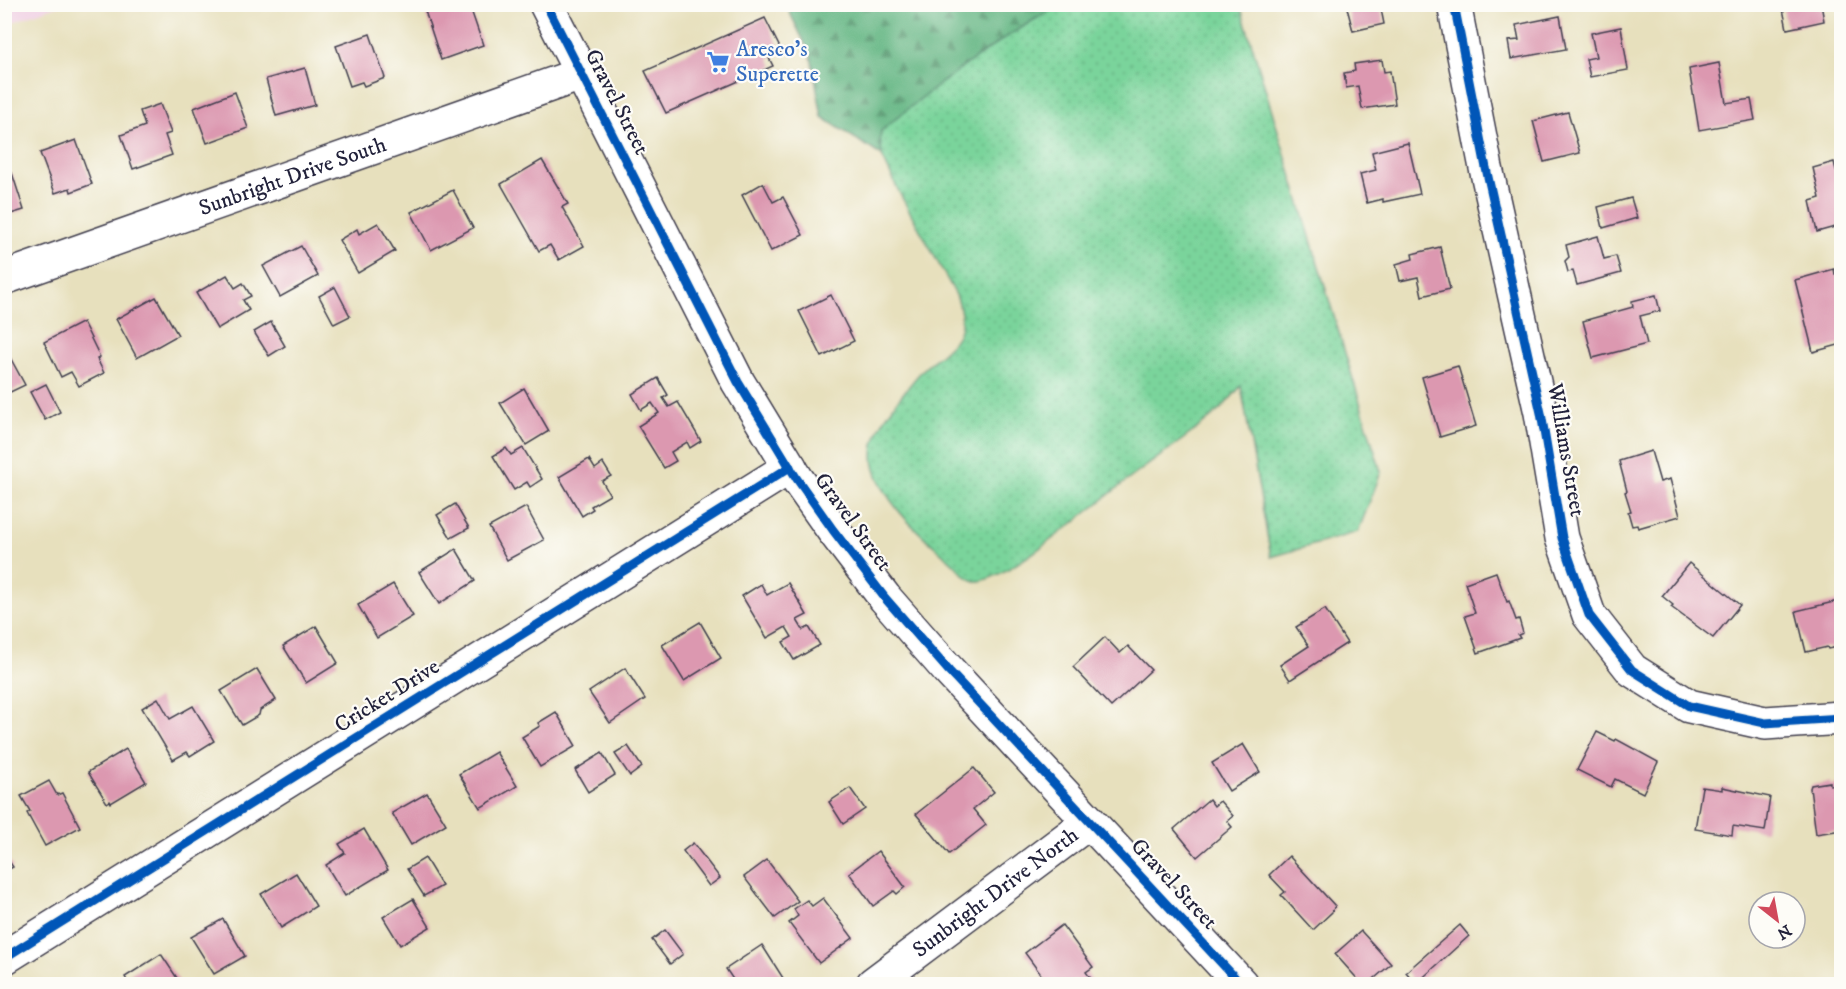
<svg xmlns="http://www.w3.org/2000/svg" width="1846" height="989" viewBox="0 0 1846 989" font-family="'IM FELL DW Pica',serif">
<defs>
<pattern id="grass-dots" width="8" height="8" patternUnits="userSpaceOnUse" patternTransform="scale(1.5)"><rect width="8" height="8" fill="#7ad49b"/><path d="M2 2h.1M6 6h.1" fill="none" stroke="#69b686" stroke-width="1.8" stroke-linecap="round"/></pattern>
<pattern id="forest-firs" width="22" height="20" patternUnits="userSpaceOnUse" patternTransform="scale(1.5)"><rect width="22" height="20" fill="#63b683"/><path d="M5 1l3.5 6h-7zM16 11l3.5 6h-7z" fill="#51946c"/></pattern>
</defs>
<rect width="100%" height="100%" fill="#fdfcf7"/>
<filter id="ink" filterUnits="userSpaceOnUse"><feTurbulence type="fractalNoise" baseFrequency=".0167" numOctaves="2"/><feDisplacementMap in="SourceGraphic" scale="12" xChannelSelector="R" yChannelSelector="G"/><feConvolveMatrix kernelMatrix="1 2 1 2 8 2 1 2 1" color-interpolation-filters="sRGB"/></filter>
<filter id="wash" filterUnits="userSpaceOnUse"><feTurbulence type="fractalNoise" baseFrequency=".008" numOctaves="4" result="noise"/><feDisplacementMap in="SourceGraphic" scale="24" xChannelSelector="R" yChannelSelector="G"/><feGaussianBlur stdDeviation="1.35" result="paint"/><feColorMatrix in="noise" values="0 0 0 0 0 0 0 0 0 0 0 0 0 0 0 0 0 1.4 0 .05"/><feComposite in="paint" operator="in"/></filter>
<g filter="url(#wash)">
<rect width="100%" height="100%" fill="#e7e0bd"/>
<polygon fill="#f0d0e4" points="5,4 59,4 59,5 5,25"/>
<path fill="url(#grass-dots)" stroke="#4e7b6b" stroke-width="1.5" d="M 1059,5 L 1240,5 L 1381,472 L 1358,532 L 1271,557 L 1241,386 C 1232,397 1223,407 1213,416 C 1186,438 1157,458 1129,479 C 1103,498 1003,585 975,581 C 966,579 960,570 954,564 C 927,539 895,515 879,480 C 863,447 882,420 902,395 C 910,385 917,375 926,367 C 936,358 952,347 958,335 C 964,323 961,307 956,295 L 900,194 L 882,156 L 880,136 L 884,122 L 1019,28 Z"/>
<path fill="url(#forest-firs)" stroke="#426c5f" stroke-width="1.5" d="M 786,5 L 1059,5 C 996,41 937,84 881,131 L 880,141 L 882,156 L 822,117 L 811,56 Z"/>
<g id="blocks">
<g fill="#dc98b0">
<polygon points="444,4 469,4 483,45 441,60 425,11"/>
<polygon points="1346,4 1380,4 1384,24 1353,31"/>
<polygon points="1782,4 1821,4 1824,21 1787,29"/>
<polygon points="1560,16 1566,49 1511,59 1508,41 1519,40 1516,25"/>
<polygon points="765,18 782,52 769,58 773,66 666,113 645,71"/>
<polygon points="1621,27 1628,70 1590,77 1586,59 1596,57 1591,33"/>
<polygon points="370,34 385,78 364,86 362,82 350,86 336,46"/>
<polygon points="1382,60 1384,72 1390,71 1395,104 1362,109 1358,86 1346,88 1344,73 1355,71 1354,64"/>
<polygon points="1719,63 1726,103 1751,99 1755,120 1699,130 1689,69"/>
<polygon points="305,68 315,105 276,116 266,79"/>
<polygon points="235,92 248,128 207,143 194,108"/>
<polygon points="160,104 171,133 165,135 172,155 133,169 121,135 145,126 140,111"/>
<polygon points="1568,112 1580,153 1544,162 1533,121"/>
<polygon points="76,140 92,184 71,192 70,188 55,193 40,153"/>
<polygon points="1408,143 1420,194 1383,202 1383,199 1367,203 1360,174 1376,170 1372,152"/>
<polygon points="542,160 568,204 562,207 584,246 559,260 550,245 539,251 501,184"/>
<polygon points="1834,162 1836,170 1842,168 1842,225 1817,232 1810,201 1820,198 1813,168"/>
<polygon points="12,173 24,210 4,216 4,176"/>
<polygon points="763,183 773,202 783,197 803,235 771,251 742,195"/>
<polygon points="453,190 473,228 431,250 411,212"/>
<polygon points="1631,198 1637,218 1603,228 1598,207"/>
<polygon points="378,223 395,251 358,273 339,240 357,229 359,234"/>
<polygon points="1598,236 1604,259 1616,256 1621,273 1577,285 1573,271 1568,272 1565,261 1569,257 1566,245"/>
<polygon points="301,246 318,276 280,297 263,266"/>
<polygon points="1440,247 1450,289 1422,296 1418,277 1400,281 1396,264 1413,259 1412,254"/>
<polygon points="1834,269 1835,274 1842,272 1842,344 1813,352 1795,280"/>
<polygon points="227,275 235,288 243,283 251,296 243,300 249,310 217,329 196,293"/>
<polygon points="335,287 350,316 334,324 319,296"/>
<polygon points="831,295 854,341 822,357 799,311"/>
<polygon points="1656,295 1660,311 1640,316 1647,344 1593,358 1583,321 1633,307 1632,301"/>
<polygon points="156,297 178,335 137,358 116,319"/>
<polygon points="83,322 100,357 97,359 104,373 79,386 71,372 61,377 44,342"/>
<polygon points="271,322 285,346 269,356 254,332"/>
<polygon points="6,350 25,385 4,395 4,351"/>
<polygon points="1458,366 1476,426 1440,437 1422,377"/>
<polygon points="658,378 668,395 663,398 669,407 678,402 701,441 690,448 687,442 671,452 676,461 664,468 638,426 659,413 652,403 641,410 632,394"/>
<polygon points="46,384 60,412 45,420 30,392"/>
<polygon points="524,388 549,431 526,445 500,403"/>
<polygon points="506,448 511,455 523,448 542,479 530,487 527,482 514,490 493,456"/>
<polygon points="1651,451 1660,482 1670,479 1680,516 1638,528 1637,525 1632,526 1628,512 1631,511 1625,492 1627,491 1619,461"/>
<polygon points="589,459 595,469 603,463 611,476 602,481 610,495 591,506 593,509 582,516 559,477"/>
<polygon points="455,504 469,528 451,538 437,515"/>
<polygon points="526,507 544,540 507,560 489,527"/>
<polygon points="456,549 475,581 439,604 419,572"/>
<polygon points="1689,563 1740,605 1713,638 1671,607 1673,605 1662,596"/>
<polygon points="1496,572 1507,602 1509,601 1516,620 1519,619 1523,633 1518,635 1520,638 1478,653 1465,616 1475,613 1465,583"/>
<polygon points="788,583 807,615 797,620 803,630 809,627 820,645 794,660 783,642 792,637 786,627 767,638 742,596 761,584 767,595"/>
<polygon points="393,584 413,616 377,638 358,605"/>
<polygon points="1842,600 1842,646 1828,649 1827,647 1806,652 1796,611"/>
<polygon points="1325,609 1347,643 1290,680 1280,665 1309,646 1296,627"/>
<polygon points="700,622 721,658 684,681 662,645"/>
<polygon points="316,626 338,663 306,683 283,646"/>
<polygon points="1105,637 1120,653 1128,646 1151,670 1111,707 1073,667"/>
<polygon points="625,668 645,699 610,723 589,692"/>
<polygon points="257,669 276,700 260,710 259,715 242,725 221,691"/>
<polygon points="158,698 170,719 193,706 214,741 190,756 187,752 173,760 142,708"/>
<polygon points="556,712 576,746 540,767 522,737 540,726 538,723"/>
<polygon points="1597,732 1615,741 1616,739 1658,762 1643,793 1615,779 1611,787 1577,770"/>
<polygon points="1243,744 1260,772 1229,791 1212,763"/>
<polygon points="628,746 642,767 630,776 615,754"/>
<polygon points="126,749 146,782 111,803 110,801 107,803 88,772"/>
<polygon points="496,752 517,786 480,808 459,774"/>
<polygon points="602,753 615,775 588,792 575,770"/>
<polygon points="974,768 994,792 973,809 986,825 949,854 916,814"/>
<polygon points="49,781 57,795 62,793 80,827 45,846 27,813 30,811 21,796"/>
<polygon points="1830,782 1830,785 1842,784 1842,830 1816,834 1810,788 1811,785"/>
<polygon points="1702,787 1722,790 1722,787 1770,797 1765,831 1733,826 1732,835 1695,829"/>
<polygon points="850,788 865,809 843,824 829,802"/>
<polygon points="427,793 446,824 411,845 392,813"/>
<polygon points="1209,799 1214,806 1220,801 1233,816 1227,821 1232,827 1197,857 1174,829"/>
<polygon points="364,829 388,870 345,896 326,865 345,853 339,844"/>
<polygon points="693,843 720,878 709,886 683,851"/>
<polygon points="878,851 905,887 897,894 894,891 873,906 849,873"/>
<polygon points="4,854 13,867 4,872"/>
<polygon points="1289,856 1335,906 1332,912 1313,930 1281,895 1285,892 1269,875"/>
<polygon points="425,858 442,886 424,896 407,869"/>
<polygon points="767,860 798,901 775,918 744,877"/>
<polygon points="296,873 316,906 281,928 261,894"/>
<polygon points="823,898 853,938 819,963 789,923 798,916 794,909 807,900 812,906"/>
<polygon points="413,899 430,927 400,945 383,917"/>
<polygon points="223,919 245,956 214,974 191,937"/>
<polygon points="1062,925 1093,967 1086,972 1095,984 1079,984 1075,980 1069,984 1048,984 1025,953"/>
<polygon points="1460,925 1469,936 1416,984 1406,972"/>
<polygon points="665,930 683,954 670,964 652,940"/>
<polygon points="1361,931 1391,964 1368,984 1362,984 1335,954"/>
<polygon points="762,945 783,978 773,984 736,984 726,969"/>
<polygon points="161,954 181,984 129,984 125,977"/>
</g>
</g>
</g>
<g filter="url(#ink)">
<use href="#blocks" fill-opacity="0" stroke="#403e4e" stroke-width="1.5"/>
<g fill="none" stroke-linecap="round" stroke-linejoin="round">
<g stroke="#403e4e" stroke-width="36">
<g id="minor">
<polyline points="546,4 738,382 797,479 833,530 885,598 949,671 1241,984"/>
<polyline points="1454,4 1486,168 1541,413 1562,538 1589,615 1632,670 1689,706 1765,723 1842,718"/>
<path id="s1" d="M 4,278 L 581,74"/>
<polyline points="4,958 790,467"/>
<path id="s2" d="M 873,984 L 1089,822"/>
</g>
</g>
<use href="#minor" stroke="#fff" stroke-width="33"/>
<g stroke="#fdfcf7" stroke-width="13">
<g id="cycleway">
<polyline points="546,4 738,382 797,479 833,530 885,598 949,671 1241,984"/>
<polyline points="1454,4 1486,168 1541,413 1562,538 1589,615 1632,670 1689,706 1765,723 1842,718"/>
<polyline points="4,958 790,467"/>
</g>
</g>
<use href="#cycleway" stroke="#0057b8" stroke-width="9"/>
</g>
</g>
<defs>
<g id="supermarket-bare" transform="scale(1.8)"><path d="M-6-5.5h2.5l.6 2H6L4.5 2H-2.5L-4.4-4H-6ZM-1.5 3.2a1.3 1.3 0 1 0 .1 0ZM3 3.2a1.3 1.3 0 1 0 .1 0Z" fill="#3f7fe0" stroke="#fdfcf7" stroke-width="2.5" paint-order="stroke"/></g>
</defs>
<g fill-rule="evenodd">
<use href="#supermarket-bare" x="718" y="62"/>
</g>
<g text-anchor="middle" dominant-baseline="central" stroke-width="4.5" stroke-linejoin="round" paint-order="stroke">
<g font-size="22" fill="#366cbe" stroke="#fdfcf7" text-anchor="start">
<text x="736" y="49">Aresco's<tspan x="736" dy="25">Superette</tspan></text>
</g>
<g font-size="22" fill="#22223b" stroke="#fdfcf7">
<text transform="translate(617 102) rotate(63)">Gravel Street</text>
<text stroke="none"><textPath href="#s1" startOffset="306">Sunbright Drive South</textPath></text>
<text transform="translate(1566 450) rotate(80)">Williams Street</text>
<text transform="translate(853 522) rotate(54)">Gravel Street</text>
<text transform="translate(387 696) rotate(-32)">Cricket Drive</text>
<text transform="translate(1174 884) rotate(47)">Gravel Street</text>
<text stroke="none"><textPath href="#s2" startOffset="153">Sunbright Drive North</textPath></text>
</g>
</g>
<rect width="1846" height="989" fill="none" stroke="#fdfcf7" stroke-width="24"/>
<g transform="translate(1777 920) rotate(149)"><circle r="28" fill="#fdfcf7" stroke="#a5a5ac" stroke-width="1.5"/>
<path d="M0-4.5L10 22L0 15L-10 22Z" fill="#d1495b"/>
<text y="-9" font-size="16" font-weight="bold" text-anchor="middle" fill="#22223b">N</text>
</g>
</svg>
